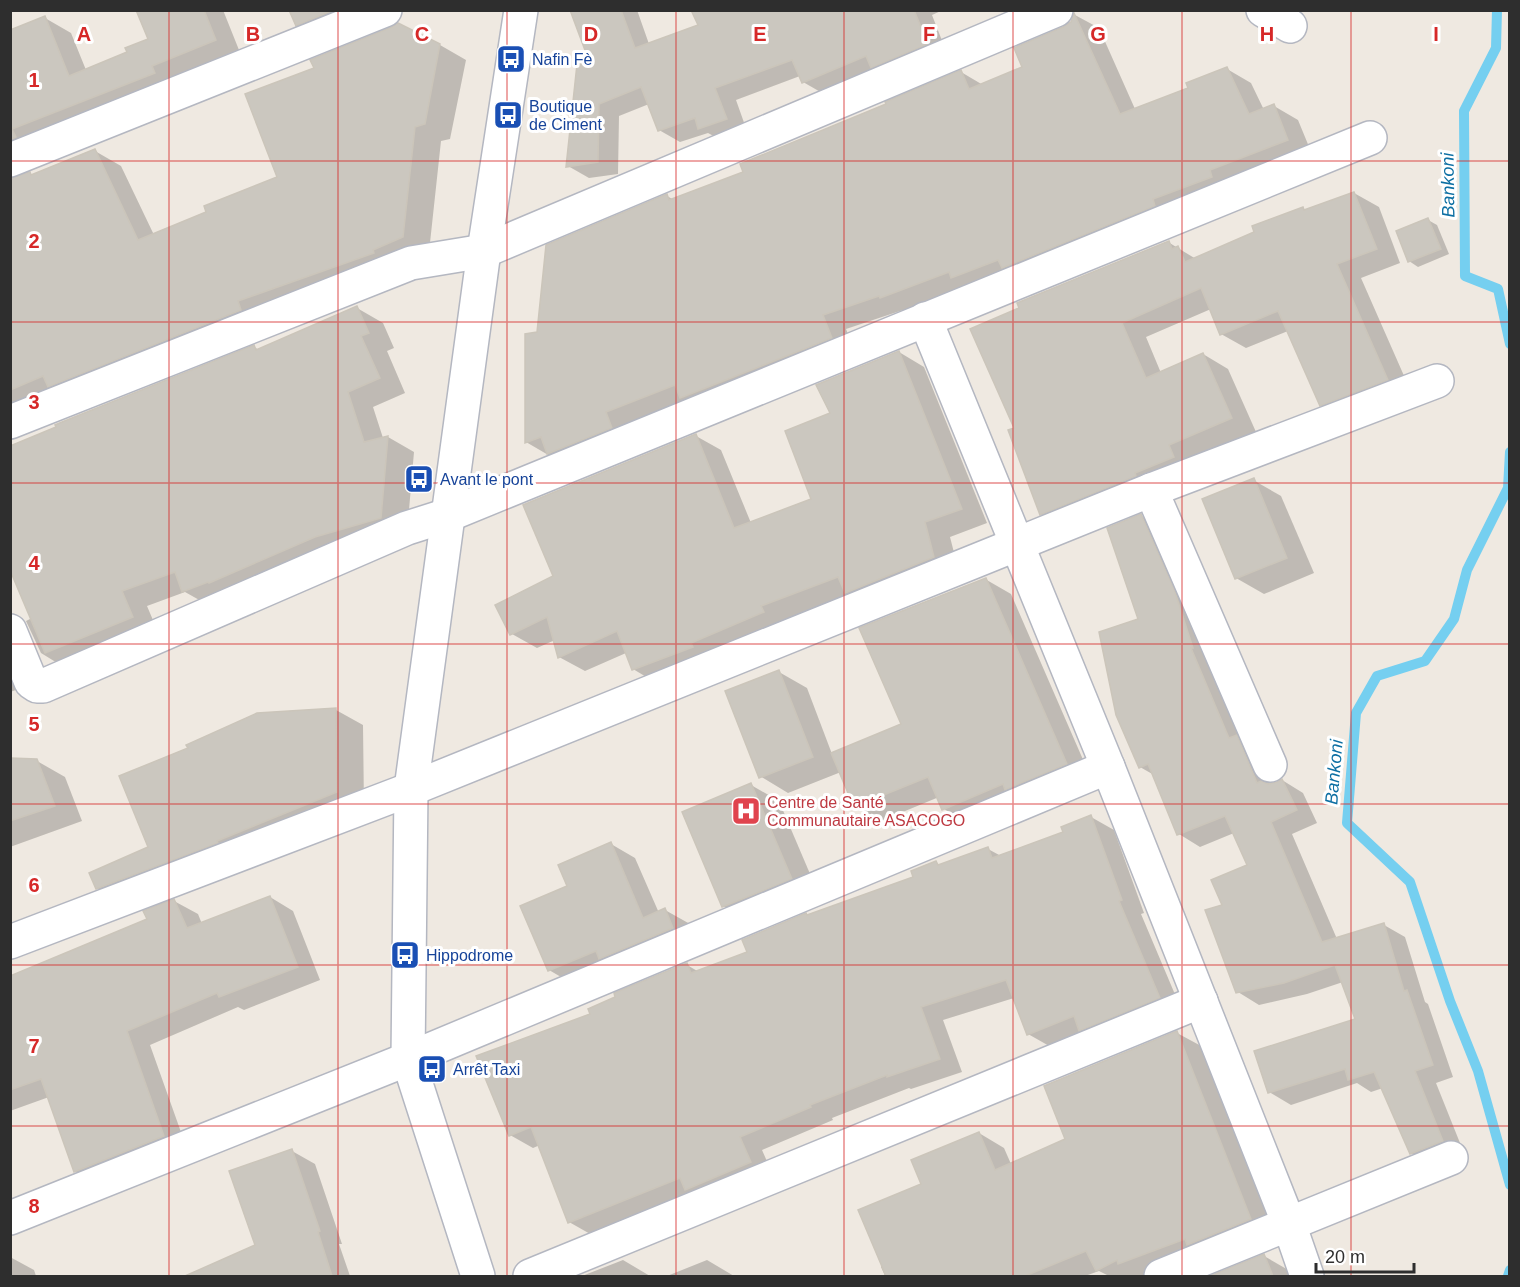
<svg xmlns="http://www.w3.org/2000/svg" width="1520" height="1287" viewBox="0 0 1520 1287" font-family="Helvetica,sans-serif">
<rect width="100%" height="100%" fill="#efe9e1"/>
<g fill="#0003">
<polygon points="138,10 223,10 241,55 17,172 18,177 30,174 33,176 95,151 121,166 154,235 208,213 279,177 440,45 466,60 450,139 441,141 429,252 10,415 10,31 45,18 71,33 86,70 129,53 150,40"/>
<polygon points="291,10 393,10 324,40 297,24"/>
<polygon points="572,10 637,10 649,44 700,26 693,10 943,10 932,15 948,56 824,94 803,82 800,76 736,100 747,131 721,140 708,133 680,142 659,130 649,104 619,116 618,174 589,178 568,166 591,62"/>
<polygon points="1075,15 1099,28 1135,109 1190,89 1227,69 1251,83 1264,110 1274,106 1298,120 1312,154 906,311 903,310 846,329 855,352 550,456 526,442 538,333 667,196 674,200 745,173 961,72 983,85 1024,67 1072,22"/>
<polygon points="1354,193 1379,207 1400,263 1361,278 1412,394 1346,419 1321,405 1288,331 1246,348 1221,334 1211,309 1146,337 1161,373 1203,354 1228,369 1256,432 1193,459 1066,528 1041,514 1016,429 1168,242 1196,259 1256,233 1303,208 1307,211"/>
<polygon points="1428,220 1437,225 1449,254 1418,267 1409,261"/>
<polygon points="357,308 383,323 394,348 387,351 405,393 373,407 383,438 388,437 414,452 407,533 210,606 185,592 147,606 158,632 67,669 41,653 26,621 32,618 14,575 10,577 10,447 254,347 259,350"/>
<polygon points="899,352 924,367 987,523 950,537 959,572 658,684 633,669 626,653 585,671 559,657 555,640 537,648 512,634 555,577 696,436 721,450 751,523 813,500 832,414"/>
<polygon points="1253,480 1281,496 1314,573 1264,594 1236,578"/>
<polygon points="1141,516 1162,528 1273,784 1282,780 1303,793 1317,823 1292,834 1337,939 1384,925 1405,937 1425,1002 1428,1004 1453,1077 1436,1083 1464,1153 1433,1166 1411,1153 1383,1088 1371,1092 1357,1083 1291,1105 1269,1092 1357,1020 1343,982 1307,994 1259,1005 1238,992 1224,906 1249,866 1234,833 1200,847 1179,834 1154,775 1140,767"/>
<polygon points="985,579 1011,594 1091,778 969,824 944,809 939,797 881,821 855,806 841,772 788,793 760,776 779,672 807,688 832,754 903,725"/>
<polygon points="10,646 28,686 10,692"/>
<polygon points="336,710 363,725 364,808 124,904 97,888 150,848 190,749 257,714"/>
<polygon points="10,760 37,761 65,777 82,821 10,847"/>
<polygon points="751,785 779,801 819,895 751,922 723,906"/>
<polygon points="1091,817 1114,830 1144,913 1141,914 1182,1011 1051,1047 1028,1034 1014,998 943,1020 962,1072 911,1089 909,1088 832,1118 833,1120 762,1150 773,1175 592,1235 569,1222 540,1145 533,1148 510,1135 592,1015 687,965 699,972 749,953 808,916 915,877 936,863 941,865 988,849 1001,856 1065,833"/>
<polygon points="611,844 635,858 659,913 665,910 690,924 573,984 549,970 569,886"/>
<polygon points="270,897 293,911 320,980 244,1010 238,1007 150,1045 187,1149 99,1185 75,1171 49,1097 10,1111 10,978 149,920 174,901 198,914 202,924"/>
<polygon points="1177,1033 1203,1047 1276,1234 1149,1276 1109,1276 1099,1271 1085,1276 885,1276 881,1267 923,1185 979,1133 1004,1148 1011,1164 1067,1140"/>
<polygon points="292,1151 315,1164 342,1244 339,1244 350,1276 188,1276 257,1246"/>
<polygon points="1264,1256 1290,1271 1296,1276 1213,1276"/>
<polygon points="10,1257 34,1270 36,1276 10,1276"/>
<polygon points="623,1260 650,1276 582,1276"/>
<polygon points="707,1260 734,1276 667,1276"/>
</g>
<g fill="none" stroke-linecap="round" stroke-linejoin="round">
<g stroke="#75cff0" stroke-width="10">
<polyline points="1497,10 1496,48 1464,111 1465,276 1498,289 1510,344"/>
<polyline points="1510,452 1508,488 1467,570 1454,619 1425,661 1377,676 1356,713 1347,823 1410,882 1450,1001 1478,1071 1510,1185"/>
<polyline points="1508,1276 1510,1270"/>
</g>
</g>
<g fill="#cbc7bf" stroke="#cbc5ba" stroke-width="1.5">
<polygon points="136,10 204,10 216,40 152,66 155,73 12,129 16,137 10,140 10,30 45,16 69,76 127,52 125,48 148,39"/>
<polygon points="289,10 333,10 296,26"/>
<polygon points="570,10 621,10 635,48 698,25 691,10 914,10 928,44 871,68 866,56 802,83 792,60 715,88 727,119 698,129 695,118 658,131 641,87 599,104 598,162 566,167 577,64 589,61"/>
<polygon points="1074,13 1120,114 1188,88 1186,83 1227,67 1249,114 1274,104 1288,140 1210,170 1212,177 1153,199 1155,206 1002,268 998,260 951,278 949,272 880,298 879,296 823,315 832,338 680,398 675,385 606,412 612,428 547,454 541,437 525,443 525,334 537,332 546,245 667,194 669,200 743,172 740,164 886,104 885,102 961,70 969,89 1022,67 1014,48 1063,27 1071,22"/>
<polygon points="398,23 440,44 425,124 415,127 403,237 373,250 374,253 238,301 241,310 48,387 43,376 10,390 10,178 30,172 31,175 95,149 138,240 206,212 204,206 277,177 245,94 314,68 310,60 392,27"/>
<polygon points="1354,192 1377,249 1337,264 1388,380 1320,406 1278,311 1220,335 1201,288 1122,323 1146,378 1203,353 1232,418 1169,445 1174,457 1135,473 1136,476 1040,515 1008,430 1014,428 970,329 1019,308 1017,303 1169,241 1172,249 1178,246 1185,262 1254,232 1252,226 1303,207 1304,210"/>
<polygon points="1428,218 1441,249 1408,262 1396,231"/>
<polygon points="357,306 369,333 361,336 380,378 348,392 364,442 388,436 381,518 315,537 209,583 208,582 182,592 175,572 122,591 133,617 45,653 10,570 10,446 56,427 55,425 62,422 254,345 256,350"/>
<polygon points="899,351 962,509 925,522 934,557 845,593 838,577 761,606 764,612 691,643 693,647 632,670 617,631 558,658 547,617 510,635 495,605 553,576 523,505 696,434 734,528 811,499 785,431 830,413 816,385"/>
<polygon points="1254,478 1287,558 1235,579 1202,499"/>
<polygon points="1141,514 1174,589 1193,648 1191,648 1229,738 1237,735 1257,783 1261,781 1268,784 1277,782 1282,779 1297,810 1271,822 1322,942 1384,923 1404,991 1407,990 1433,1065 1415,1071 1443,1141 1410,1154 1374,1072 1348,1080 1345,1069 1268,1093 1254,1051 1355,1019 1335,965 1284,983 1236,993 1205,910 1222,905 1211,880 1247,865 1225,816 1177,835 1148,764 1139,768 1116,715 1099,632 1138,619 1107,528"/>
<polygon points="986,578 1067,764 1005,790 1003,784 942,810 928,777 854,807 831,753 901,724 859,628"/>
<polygon points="779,670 813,757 759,778 725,691"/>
<polygon points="336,708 337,792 217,841 218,843 96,889 89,873 148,847 119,776 188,748 186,745 257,713"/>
<polygon points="10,758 37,759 55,806 10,821"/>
<polygon points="751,783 792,879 722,907 682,812"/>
<polygon points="1091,815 1122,900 1119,901 1160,998 1079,1031 1074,1016 1027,1035 1006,980 921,1007 940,1059 887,1077 887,1075 810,1105 811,1107 740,1137 751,1162 685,1190 680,1178 568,1223 531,1127 509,1136 476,1056 590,1014 588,1009 615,997 614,993 687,963 691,973 747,952 742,940 806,913 807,915 913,877 911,871 936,861 938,865 988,847 992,858 1063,832 1061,827"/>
<polygon points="611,842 643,918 665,908 673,928 599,959 596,951 548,971 520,906 567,886 558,865"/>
<polygon points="270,896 298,967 219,997 217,993 127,1031 164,1136 74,1172 41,1079 10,1090 10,976 147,919 143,911 174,899 187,928"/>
<polygon points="1177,1031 1251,1219 1187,1245 1185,1239 1118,1264 1117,1260 1096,1271 1086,1251 1025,1276 886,1276 858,1210 921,1184 911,1160 979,1132 995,1170 1065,1139 1044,1086"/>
<polygon points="292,1149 320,1231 318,1232 332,1276 185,1276 255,1245 229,1171"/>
<polygon points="1264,1254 1273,1276 1210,1276"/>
</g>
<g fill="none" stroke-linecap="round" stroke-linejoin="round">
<g stroke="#b4b7c1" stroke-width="36">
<g id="minor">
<polyline points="1263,10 1290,26"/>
<polyline points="10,160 385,10"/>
<polyline points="925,319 1108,767 1289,1224 1307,1276"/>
<polyline points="10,422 411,263 484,251 1056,10"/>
<polyline points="1151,490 1270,765"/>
<polyline points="10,631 31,682 37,686 43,686 407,528 448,515 1370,138"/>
<polyline points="10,942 411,789 1151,490 1437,381"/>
<polyline points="10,1218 408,1059 1108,767"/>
<polyline points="478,1276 408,1059 411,789 484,251 521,10"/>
<polyline points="530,1276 1201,1001"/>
<polyline points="1161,1276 1451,1158"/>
</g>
</g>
<use href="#minor" stroke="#fff" stroke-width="33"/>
</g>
<path fill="none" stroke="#d62828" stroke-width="1.5" stroke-opacity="0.55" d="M 169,10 L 169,1276M 338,10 L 338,1276M 507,10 L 507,1276M 676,10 L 676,1276M 844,10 L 844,1276M 1013,10 L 1013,1276M 1182,10 L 1182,1276M 1351,10 L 1351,1276M 10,161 L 1510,161M 10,322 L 1510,322M 10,483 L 1510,483M 10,644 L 1510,644M 10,804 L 1510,804M 10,965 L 1510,965M 10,1126 L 1510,1126"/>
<defs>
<g id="bus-square" transform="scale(1.5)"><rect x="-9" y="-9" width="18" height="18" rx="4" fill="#1a4fb4" stroke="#fff"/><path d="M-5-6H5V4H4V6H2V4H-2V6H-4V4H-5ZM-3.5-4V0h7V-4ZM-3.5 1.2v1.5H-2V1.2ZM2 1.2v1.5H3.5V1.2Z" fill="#fff"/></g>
<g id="hospital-square" transform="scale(1.5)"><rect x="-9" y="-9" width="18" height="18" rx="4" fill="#e0444e" stroke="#fff"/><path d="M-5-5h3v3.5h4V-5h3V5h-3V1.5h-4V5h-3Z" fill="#fff"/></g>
</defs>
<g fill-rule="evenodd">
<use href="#bus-square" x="511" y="59"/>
<use href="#bus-square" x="508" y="115"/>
<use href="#bus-square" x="419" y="479"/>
<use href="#hospital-square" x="746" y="811"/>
<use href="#bus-square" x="405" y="955"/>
<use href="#bus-square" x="432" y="1069"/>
</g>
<g text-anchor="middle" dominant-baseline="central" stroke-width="6" stroke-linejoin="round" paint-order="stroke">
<g font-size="16" fill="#164399" stroke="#fff" text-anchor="start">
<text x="532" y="59">Nafin Fè</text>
<text x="529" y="106">Boutique<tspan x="529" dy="18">de Ciment</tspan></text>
<text x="440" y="479">Avant le pont</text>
<text x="426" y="955">Hippodrome</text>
<text x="453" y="1069">Arrêt Taxi</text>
</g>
<g font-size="16" fill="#be3a42" stroke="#fff" text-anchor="start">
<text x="767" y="802">Centre de Santé<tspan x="767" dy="18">Communautaire ASACOGO</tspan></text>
</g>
<g font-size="18" font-style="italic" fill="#0d6fa3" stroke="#fff">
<text transform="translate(1448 185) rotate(-91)">Bankoni</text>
<text transform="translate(1334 772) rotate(-85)">Bankoni</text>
</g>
</g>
<g font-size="20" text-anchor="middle" font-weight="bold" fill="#d62828" stroke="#fff" stroke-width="6" stroke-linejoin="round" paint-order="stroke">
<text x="84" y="41">A</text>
<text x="253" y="41">B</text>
<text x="422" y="41">C</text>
<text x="591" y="41">D</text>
<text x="760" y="41">E</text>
<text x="929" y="41">F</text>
<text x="1098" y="41">G</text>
<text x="1267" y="41">H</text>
<text x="1436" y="41">I</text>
<text x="34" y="87">1</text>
<text x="34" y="248">2</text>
<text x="34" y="409">3</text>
<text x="34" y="570">4</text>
<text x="34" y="731">5</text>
<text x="34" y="892">6</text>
<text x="34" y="1053">7</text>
<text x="34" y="1213">8</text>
</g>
<rect width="1520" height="1287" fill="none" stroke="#2e2e2e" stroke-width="24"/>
<path d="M1316 1263v9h98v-9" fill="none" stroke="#2e2e2e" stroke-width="3"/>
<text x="1325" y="1263" font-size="18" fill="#2e2e2e" stroke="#ffffff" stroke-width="4.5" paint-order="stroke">20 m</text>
</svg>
